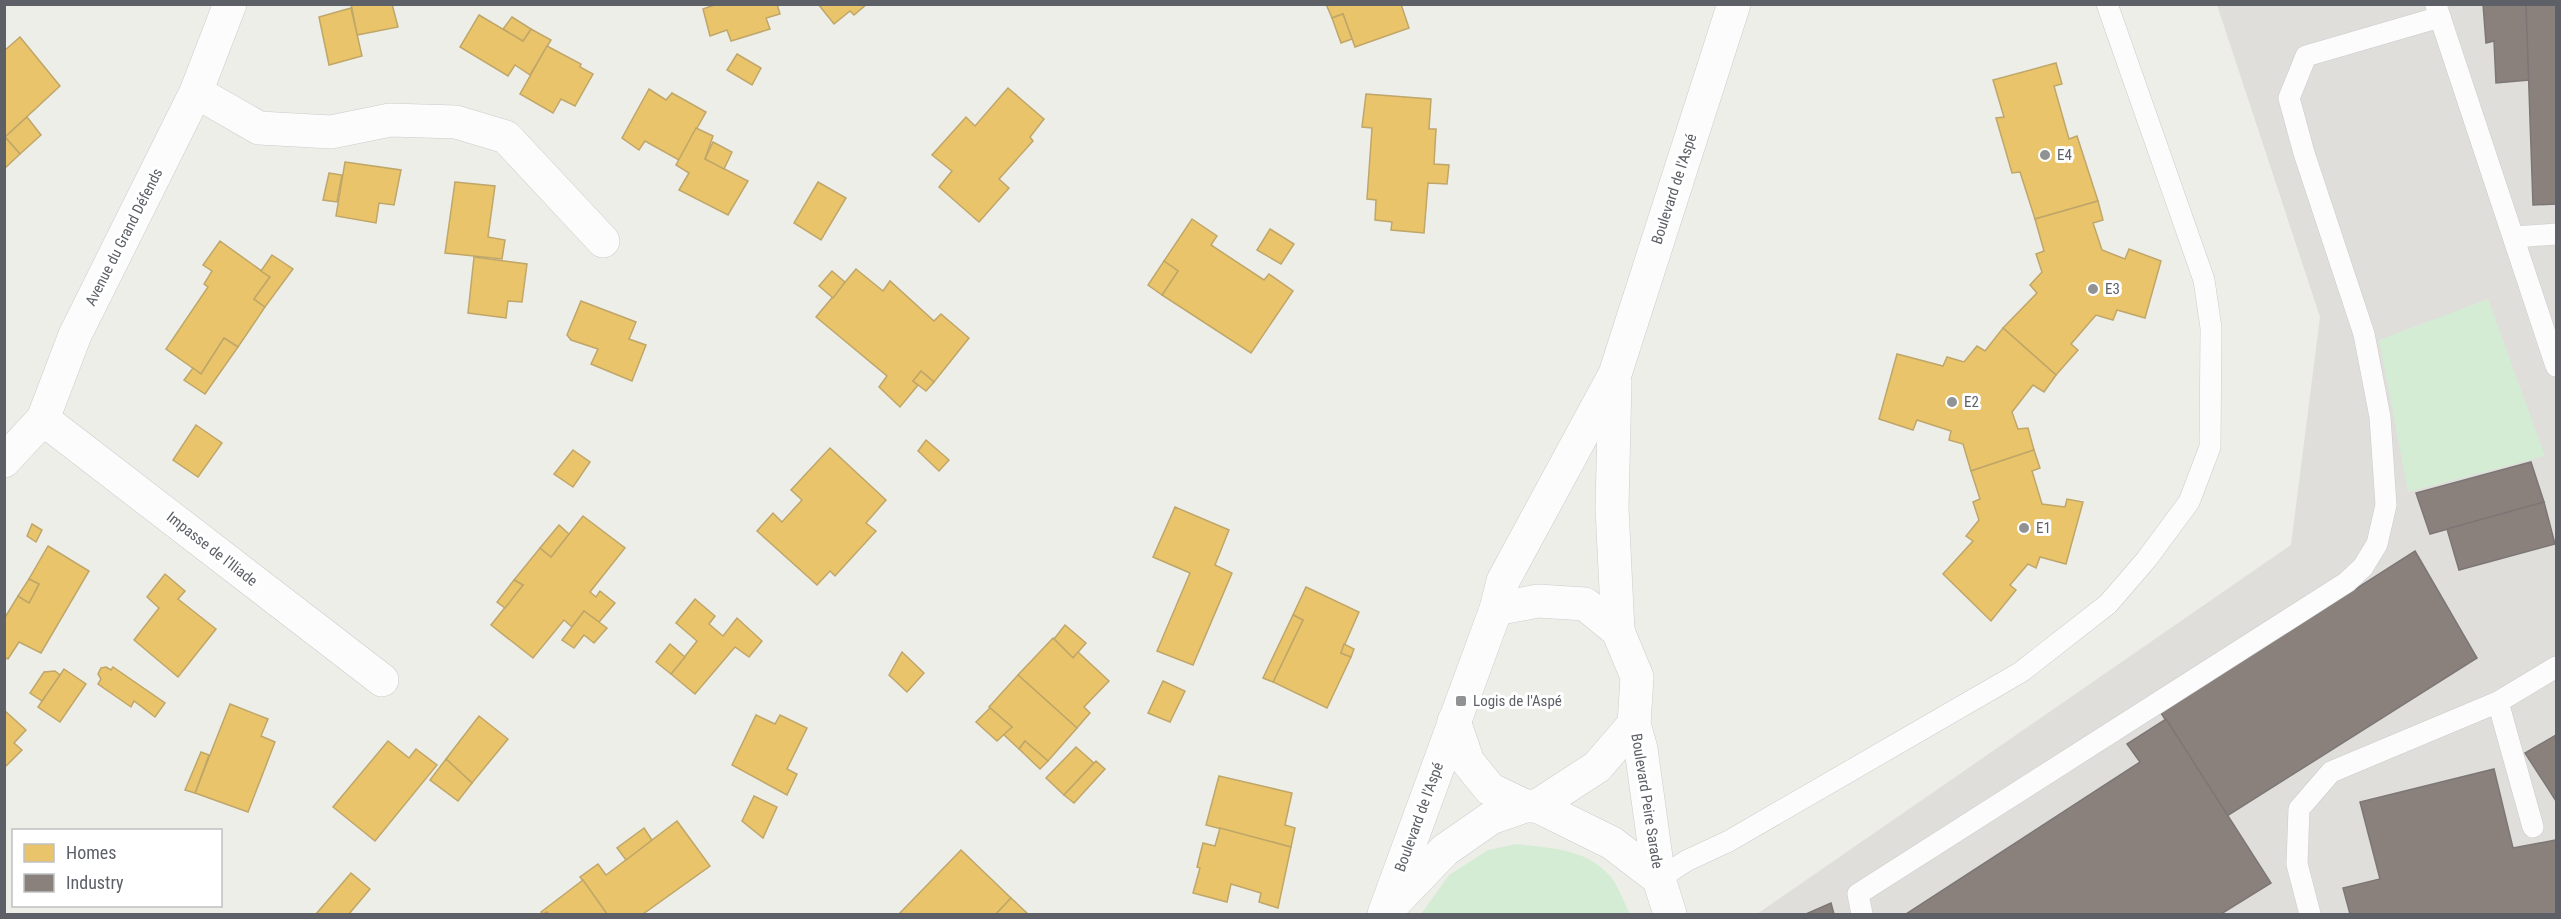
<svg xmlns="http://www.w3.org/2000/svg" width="2561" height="919" viewBox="0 0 2561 919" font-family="'Roboto Condensed',sans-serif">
<rect width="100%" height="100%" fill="#eeeee9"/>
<polygon fill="#dfdeda" points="2217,5 2556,5 2556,914 1757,914 2291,545 2320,317"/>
<g fill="#d5ecd4">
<polygon points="2488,299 2545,456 2408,492 2379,340"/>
<path d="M 1516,844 C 1550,848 1587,848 1611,877 C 1619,887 1624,903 1630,914 L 1421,914 L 1449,875 L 1488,850 Z"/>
</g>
<g fill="#e9c46a" stroke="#bfa669" stroke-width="1.5">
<polygon points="351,4 392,4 398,27 357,35"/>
<polygon points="717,4 777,4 780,14 766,18 770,29 731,41 727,30 710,36 703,9"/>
<polygon points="818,4 867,4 854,15 850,11 834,24"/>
<polygon points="1326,4 1401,4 1409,28 1355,47 1343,14 1332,18"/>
<polygon points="351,8 362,56 329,65 319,17"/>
<polygon points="1343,14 1352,39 1341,43 1332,18"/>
<polygon points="479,15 523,41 531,29 551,40 530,75 515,65 508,76 460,47"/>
<polygon points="512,17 531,29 523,41 503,29"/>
<polygon points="20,37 60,86 5,137 4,51"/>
<polygon points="547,46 581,64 580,67 593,74 575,106 561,99 553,113 520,94"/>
<polygon points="737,54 761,68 752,85 727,70"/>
<polygon points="2056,63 2062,84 2054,86 2069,139 2077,136 2098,201 2035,219 2020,172 2012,173 1996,118 2004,117 1993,80"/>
<polygon points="1008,88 1044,119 1030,137 1033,141 999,179 1009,188 979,222 939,187 952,171 932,155 966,117 975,126"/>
<polygon points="649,89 666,100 672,93 706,112 679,160 645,141 639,150 622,138"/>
<polygon points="1366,94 1431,99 1429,129 1436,129 1434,164 1449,165 1447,184 1428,183 1424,233 1391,230 1392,222 1375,220 1376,200 1367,199 1372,128 1362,127"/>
<polygon points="27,117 41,135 20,154 5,137"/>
<polygon points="696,128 713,136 705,159 748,181 728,215 679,190 689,173 676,165"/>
<polygon points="5,137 20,154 4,169 4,137"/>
<polygon points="713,142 732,152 724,169 705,159"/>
<polygon points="345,162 401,170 394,205 379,203 376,223 336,216"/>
<polygon points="329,173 342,175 337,202 323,200"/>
<polygon points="455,182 495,186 488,237 505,240 502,259 445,253"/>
<polygon points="818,182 846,198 821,240 794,223"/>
<polygon points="2098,201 2103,220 2093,223 2102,250 2125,259 2129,249 2161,261 2145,318 2117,310 2113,320 2096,315 2071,344 2078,350 2056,375 2003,328 2037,293 2030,285 2042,272 2036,254 2044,251 2035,219"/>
<polygon points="1192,219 1217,236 1211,245 1264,280 1269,274 1293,291 1251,353 1162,295 1178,271 1164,261"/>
<polygon points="1270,229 1294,244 1281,264 1257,250"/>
<polygon points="220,241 270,277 254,299 265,307 238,347 224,338 201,374 166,349 208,287 204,284 212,271 203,265"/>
<polygon points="272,255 293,269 265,307 254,299 270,277 261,271"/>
<polygon points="474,257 527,264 522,302 508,301 506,318 468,313"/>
<polygon points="1164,261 1178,271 1162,295 1148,285"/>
<polygon points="856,269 883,291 890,281 934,321 941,314 969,338 934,382 921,371 913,381 918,385 900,407 879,387 887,376 816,317"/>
<polygon points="832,271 845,282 833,298 819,286"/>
<polygon points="581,301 636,322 629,339 646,345 632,381 591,364 598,349 571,340 567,335"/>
<polygon points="2003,328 2056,375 2044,392 2033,385 2012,412 2018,429 2028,428 2034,450 1971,471 1963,444 1949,440 1951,431 1917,420 1913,430 1879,419 1897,354 1943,366 1947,357 1964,362 1977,346 1985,351"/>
<polygon points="224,338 238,347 205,394 184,380 193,368 201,374"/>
<polygon points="921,371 934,382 926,391 913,381"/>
<polygon points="196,425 222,443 198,477 173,460"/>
<polygon points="926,440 949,460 939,471 918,451"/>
<polygon points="830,448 886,500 866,523 876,531 835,576 830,571 817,585 757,531 773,513 782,522 802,500 791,490"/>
<polygon points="573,450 590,462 573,487 554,474"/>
<polygon points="2034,450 2040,468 2032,471 2042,504 2065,507 2067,499 2083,502 2066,564 2040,557 2036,568 2028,564 2010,585 2016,590 1991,621 1943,574 1973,541 1966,536 1979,520 1973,502 1980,499 1971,471"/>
<polygon points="1175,507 1229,530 1215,565 1232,573 1193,665 1157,651 1190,573 1153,557"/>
<polygon points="583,516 625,548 590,592 596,597 600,591 615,603 599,622 584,611 572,627 564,620 533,658 491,625 523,585 514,580 540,548 551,557"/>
<polygon points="32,524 42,530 36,542 27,536"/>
<polygon points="559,525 569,534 551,557 540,548"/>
<polygon points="48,546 89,571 41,653 19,642 8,659 4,657 4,619 18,596 29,603 39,584 29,579"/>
<polygon points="165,574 185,591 178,599 216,629 178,677 134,640 159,608 147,597"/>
<polygon points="29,579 39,584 29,603 18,596"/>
<polygon points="514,580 523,585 505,608 497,602"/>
<polygon points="1306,587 1359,612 1341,653 1351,657 1327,708 1273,682 1303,620 1293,615"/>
<polygon points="695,599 715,616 709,624 723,636 737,618 762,641 749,657 735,647 695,694 671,674 697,641 676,623"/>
<polygon points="584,611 607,628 594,643 584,635 574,648 562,640"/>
<polygon points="1293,615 1303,620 1273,682 1263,678"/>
<polygon points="1065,625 1086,643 1073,658 1054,639"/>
<polygon points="1053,638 1073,658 1078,652 1109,681 1084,707 1090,713 1077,728 1018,675"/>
<polygon points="670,644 685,657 671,674 656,662"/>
<polygon points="1344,644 1354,649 1351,657 1341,653"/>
<polygon points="902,652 924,673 907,692 889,675"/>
<polygon points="106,667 111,670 113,667 165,703 155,717 134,701 131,707 98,684 101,679 98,674 101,668"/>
<polygon points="64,669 86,684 60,722 38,707"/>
<polygon points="55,671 60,675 42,701 30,693 44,672"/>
<polygon points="1018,675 1077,728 1048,761 1025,741 1019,749 1003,734 1012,727 989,707"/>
<polygon points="1163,681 1185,691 1170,722 1148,713"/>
<polygon points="230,704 268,719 261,736 275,742 248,812 195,793"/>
<polygon points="990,708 1012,727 997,741 976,722"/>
<polygon points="4,710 26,730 14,743 22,750 4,768"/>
<polygon points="756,715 775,724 780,715 807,728 787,769 797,774 787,795 732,765"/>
<polygon points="479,716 508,739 472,783 446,759"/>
<polygon points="388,741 409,758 416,749 437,765 375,841 333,807"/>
<polygon points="1025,741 1048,761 1040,769 1019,749"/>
<polygon points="1076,747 1094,763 1064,795 1046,778"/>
<polygon points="201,752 209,755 195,793 185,790"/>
<polygon points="446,759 472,783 458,801 430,780"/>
<polygon points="1096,761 1105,769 1074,803 1064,795"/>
<polygon points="1219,776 1292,793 1285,825 1295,828 1291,847 1206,825"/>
<polygon points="754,796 777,807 763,838 742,821"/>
<polygon points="677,821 710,866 643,914 607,914 580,877 598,864 606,875"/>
<polygon points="644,828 652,840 626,860 617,848"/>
<polygon points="1220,828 1291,847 1278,908 1259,902 1261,893 1231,884 1227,902 1193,893 1200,868 1197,867 1203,843 1215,846"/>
<polygon points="961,850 1011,898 996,914 899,914"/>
<polygon points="351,873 370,889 349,914 316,914"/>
<polygon points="583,880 607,914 549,914 547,912 543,914 541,912"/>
<polygon points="1011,898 1027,913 1025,914 996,914"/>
</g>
<g fill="#8a817c" stroke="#7c7776" stroke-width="1.5">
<polygon points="2483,4 2526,4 2529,80 2496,83 2494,41 2486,43"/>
<polygon points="2526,4 2556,4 2556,204 2533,205"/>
<polygon points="2531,462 2544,502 2430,534 2416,493"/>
<polygon points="2544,502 2555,544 2459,570 2447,529"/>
<polygon points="2415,551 2477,658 2227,816 2161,713"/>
<polygon points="2166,719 2271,883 2221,914 1906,914 2140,762 2127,744"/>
<polygon points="2556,735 2556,801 2525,753"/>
<polygon points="2494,769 2513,848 2556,840 2556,914 2350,914 2343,888 2380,879 2360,802"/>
<polygon points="1831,903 1834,914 1806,914"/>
</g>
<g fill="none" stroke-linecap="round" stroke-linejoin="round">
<g stroke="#cbcbcb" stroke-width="22">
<g id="lane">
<polyline points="2436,5 2556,366"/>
<polyline points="2515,237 2556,234"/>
<polyline points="2498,702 2533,827"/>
<polyline points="1659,879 1686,861 1729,841 2021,672 2108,604 2146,560 2189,502 2210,447 2211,328 2204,280 2107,4"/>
<polyline points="1862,914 1858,894 2347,582 2363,567 2377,544 2386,505 2380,417 2364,334 2304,153 2289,98 2306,56 2440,17"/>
<polyline points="2310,914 2297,864 2299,809 2331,772 2498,702 2556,667"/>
</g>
</g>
<g stroke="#cbcbcb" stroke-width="34">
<g id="street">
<polyline points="196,92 259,128 331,132 390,120 456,122 506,137 603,241"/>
<polyline points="43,419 382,680"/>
</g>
</g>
<g stroke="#cbcccc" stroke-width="34">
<g id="secondary">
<polyline points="1615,381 1612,508 1618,631"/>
<polyline points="4,461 43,419 75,335 196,92 230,4"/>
<polyline points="1454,721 1468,762 1490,789 1525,806 1537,806 1597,767 1634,724 1637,677 1618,631 1585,604 1538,601 1496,609"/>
<polyline points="1634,724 1641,749 1659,879 1670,914"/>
<polyline points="1537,806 1612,843 1659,879"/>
<polyline points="1393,904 1445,850 1491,818 1525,806"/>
<polyline points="1384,914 1496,609 1503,581 1615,374 1734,4"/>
</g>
</g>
<use href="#lane" stroke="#fcfcfc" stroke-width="21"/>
<use href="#street" stroke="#fcfcfc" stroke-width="33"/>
<use href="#secondary" stroke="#fcfcfc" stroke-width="33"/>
</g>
<g fill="#909294" stroke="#fff" stroke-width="2">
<circle cx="2045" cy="155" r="6"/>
<circle cx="2093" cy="289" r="6"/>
<circle cx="1952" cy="402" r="6"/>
<circle cx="2024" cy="528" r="6"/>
<rect x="1455" y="695" width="12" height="12" rx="3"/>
</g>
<g text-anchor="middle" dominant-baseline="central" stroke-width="6" stroke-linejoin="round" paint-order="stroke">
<g font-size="15" fill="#5d6167" stroke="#fff" text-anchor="start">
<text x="2057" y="155">E4</text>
<text x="2105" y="289">E3</text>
<text x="1964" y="402">E2</text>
<text x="2036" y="528">E1</text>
<text x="1473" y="701">Logis de l'Aspé</text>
</g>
<g font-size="15" fill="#5d6167" stroke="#fff">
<text transform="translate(1674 189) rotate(-72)">Boulevard de l'Aspé</text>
<text transform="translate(124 237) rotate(-63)">Avenue du Grand Défends</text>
<text transform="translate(212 549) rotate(38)">Impasse de l'Iliade</text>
<text transform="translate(1647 801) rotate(81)">Boulevard Peire Sarade</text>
<text transform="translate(1419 817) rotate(-70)">Boulevard de l'Aspé</text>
</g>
</g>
<rect width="2561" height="919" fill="none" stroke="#5d6167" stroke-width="12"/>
<rect x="12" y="829" width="210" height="78" fill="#ffffff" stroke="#bec0c2" stroke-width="1.5"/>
<rect x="24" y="844" width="30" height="18" fill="#e9c46a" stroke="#bec0c2" stroke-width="1.5"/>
<text x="66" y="859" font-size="18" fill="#5d6167">Homes</text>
<rect x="24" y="874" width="30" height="18" fill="#8a817c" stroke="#bec0c2" stroke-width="1.5"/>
<text x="66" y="889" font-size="18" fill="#5d6167">Industry</text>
</svg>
